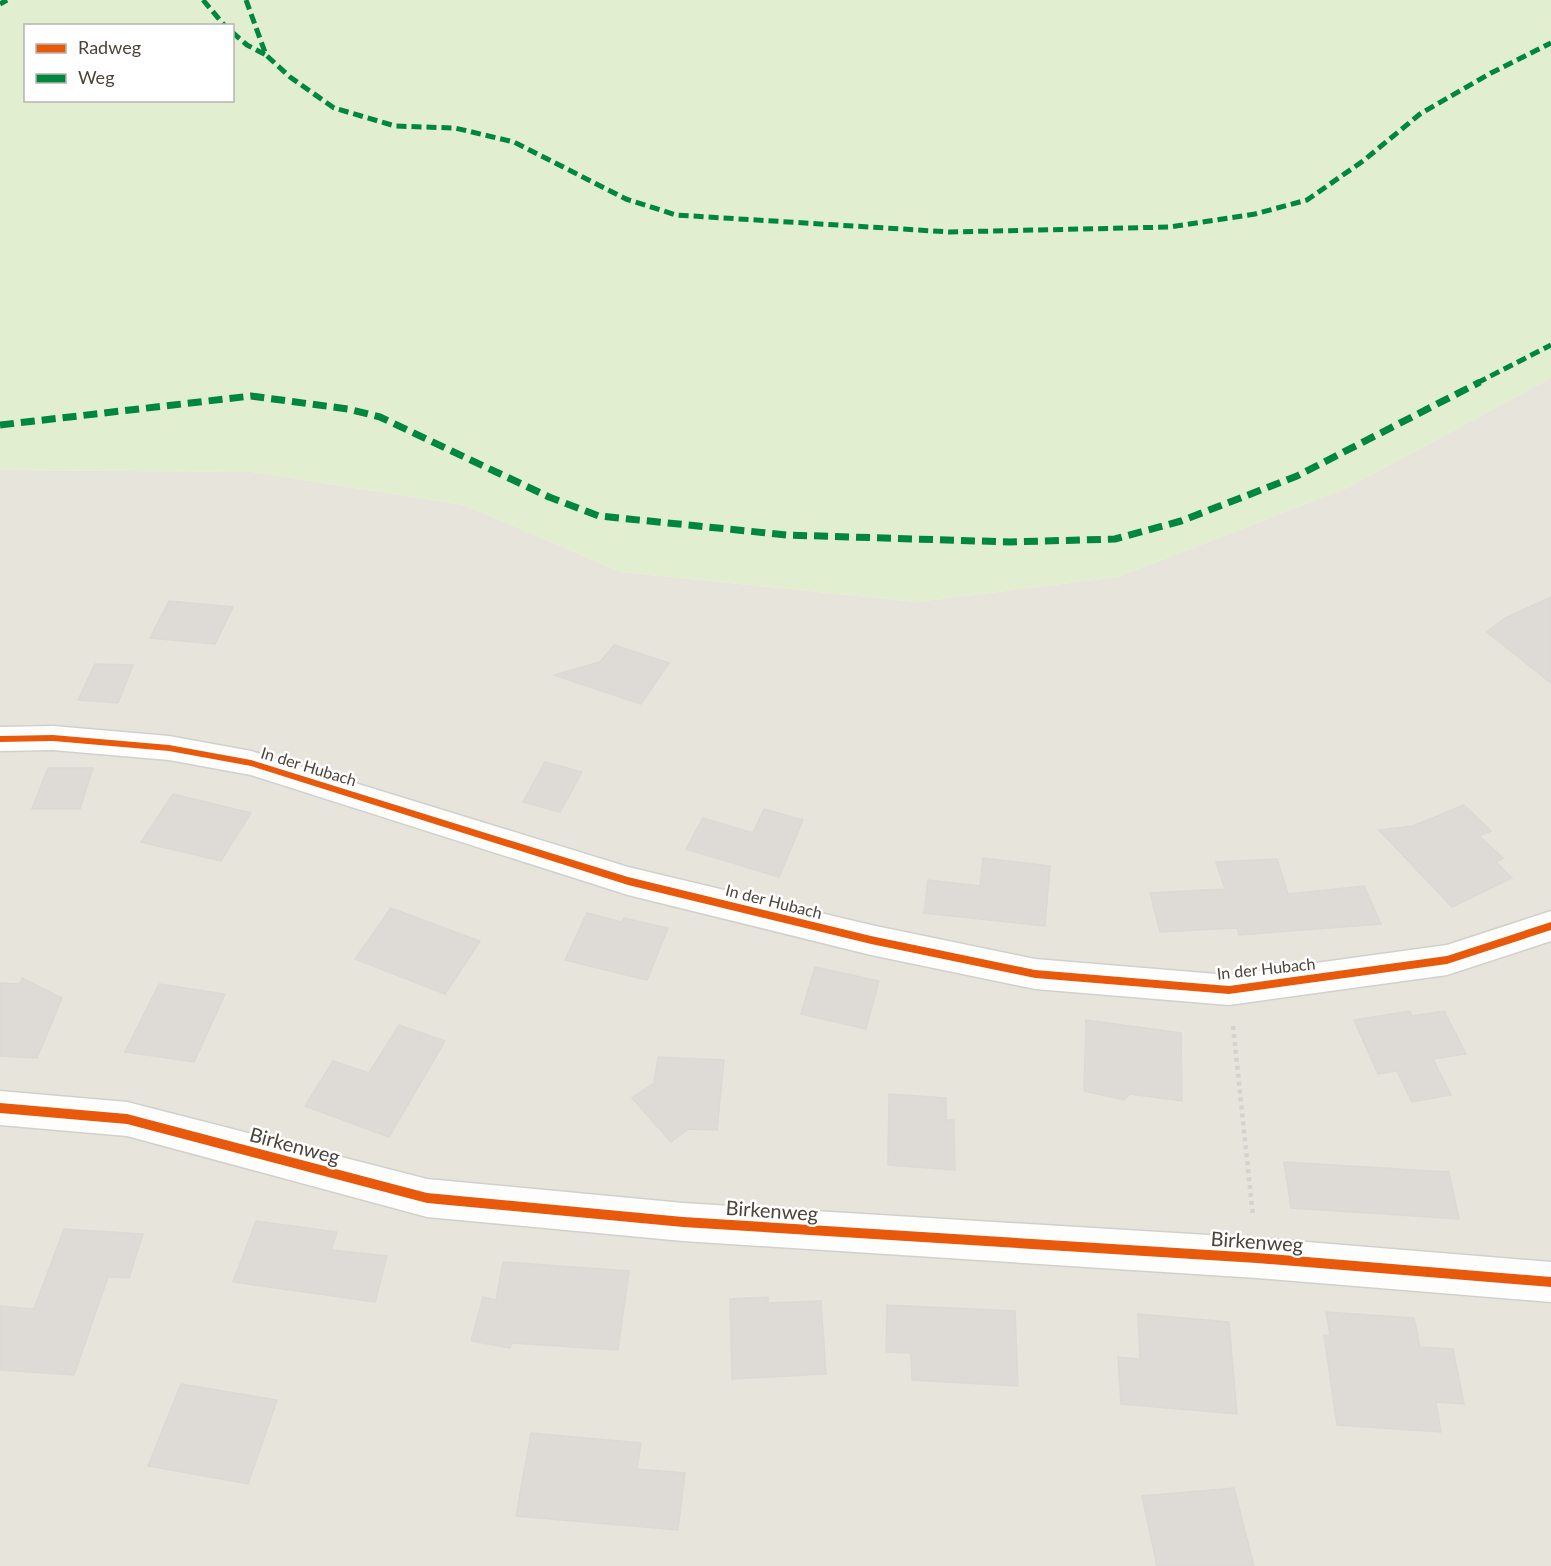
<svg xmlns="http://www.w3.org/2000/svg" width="1551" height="1566" viewBox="0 0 1551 1566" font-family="Lato,sans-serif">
<rect width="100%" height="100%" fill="#f4f2ee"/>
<polygon fill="#e7e4dc" points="1551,378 1551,1566 0,1566 0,470 252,472 464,505 621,572 916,602 1118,577 1347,488"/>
<path fill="#e1eecf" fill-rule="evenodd" d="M 0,0 L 1551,0 L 1551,378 L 1347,488 L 1118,577 L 916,602 L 621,572 L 464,505 L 252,472 L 0,470 ZM 26,26 L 232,26 L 232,100 L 26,100 Z"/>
<g fill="#dedbd6" stroke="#dcd9d4" stroke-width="1.5">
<polygon points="1551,597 1551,683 1487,632 1505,618"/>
<polygon points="169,601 233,607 215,644 150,638"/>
<polygon points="614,645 669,663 641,704 554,675 600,662"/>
<polygon points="95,664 133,665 118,703 78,700"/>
<polygon points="545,762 582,772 560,812 523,802"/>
<polygon points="48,768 93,768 80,809 32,809"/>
<polygon points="173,794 251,813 221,861 141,842"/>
<polygon points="1464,805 1491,831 1479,836 1503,858 1496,862 1512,878 1452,907 1379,830 1413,826"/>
<polygon points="764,809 803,820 779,877 686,849 703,818 753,833"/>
<polygon points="983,858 1050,866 1045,926 924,913 928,880 980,886"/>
<polygon points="1277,859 1288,894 1364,886 1381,924 1239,935 1237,928 1160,932 1150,893 1225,889 1216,862"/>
<polygon points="391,908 480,941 445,994 355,959"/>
<polygon points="587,913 622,922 624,918 668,928 647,980 565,960"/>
<polygon points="815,967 879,981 866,1029 801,1014"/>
<polygon points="22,978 62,998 37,1058 0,1056 0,983 20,984"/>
<polygon points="159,984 225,994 194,1062 125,1052"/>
<polygon points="1410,1011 1412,1016 1444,1011 1466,1054 1433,1059 1451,1095 1412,1102 1397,1071 1378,1074 1354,1020"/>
<polygon points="1086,1020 1181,1033 1182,1101 1130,1094 1124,1100 1084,1091"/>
<polygon points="399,1025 445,1041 389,1137 305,1106 333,1061 369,1073"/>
<polygon points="658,1057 724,1060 717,1130 688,1129 671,1142 632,1098 654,1083"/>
<polygon points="889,1094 946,1098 946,1120 954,1120 955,1170 888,1165"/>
<polygon points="1284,1162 1449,1172 1459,1219 1291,1208"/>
<polygon points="256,1221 337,1232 331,1250 387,1256 375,1302 233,1282"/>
<polygon points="64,1229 143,1234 129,1278 108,1277 74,1375 0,1370 0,1306 34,1309"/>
<polygon points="503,1262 629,1271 618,1350 512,1343 510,1348 471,1341 483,1297 496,1300"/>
<polygon points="768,1297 768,1303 821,1301 826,1374 732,1379 730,1299"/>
<polygon points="887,1305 1015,1311 1018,1386 912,1380 911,1353 886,1352"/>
<polygon points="1326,1312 1414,1318 1420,1347 1453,1349 1464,1404 1436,1402 1441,1432 1337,1425 1324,1335 1330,1336"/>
<polygon points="1138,1314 1229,1322 1237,1414 1121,1404 1118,1357 1140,1359"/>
<polygon points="181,1384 277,1400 248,1484 148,1466"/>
<polygon points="531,1433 641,1443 637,1469 685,1473 678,1530 516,1516"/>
<polygon points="1234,1488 1254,1566 1157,1566 1142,1496"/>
</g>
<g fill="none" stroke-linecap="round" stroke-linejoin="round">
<g stroke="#d2d0cb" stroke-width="3">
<g id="minor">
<polygon points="53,726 169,736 251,751 628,867 871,925 1035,959 1229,975 1447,945 1551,911 1551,941 1447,975 1229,1005 1035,989 871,955 628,895 251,775 169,760 53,750 0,751 0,727"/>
<polygon points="0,1091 127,1102 427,1179 683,1203 1257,1238 1551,1262 1551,1302 1257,1278 683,1241 427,1217 127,1136 0,1125"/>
</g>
</g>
<polyline stroke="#d3d2cc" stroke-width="4.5" stroke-dasharray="4 4" stroke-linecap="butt" points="1233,1026 1253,1216"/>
<use href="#minor" fill="#fdfdfc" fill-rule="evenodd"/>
<g stroke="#00873e" stroke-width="5" stroke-dasharray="10 5" stroke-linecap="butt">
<polyline points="203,0 225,26"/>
<polyline points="246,0 266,55 290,77 334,108 395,126 455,128 514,142 626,199 676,215 950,232 1170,227 1255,214 1307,200 1363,161 1420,114 1491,73 1551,43"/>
<polyline points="0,4 7,0"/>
<polyline points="232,32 247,45 266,55"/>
<polyline points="1477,383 1551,345"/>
</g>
<polyline stroke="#00873e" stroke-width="7" stroke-dasharray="14 7" stroke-linecap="butt" points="0,425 251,396 348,409 380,417 549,497 599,516 787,535 1010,542 1115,539 1181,521 1297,476 1480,382"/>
<g stroke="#fff" stroke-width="4">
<g id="cycleway">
<polygon points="53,735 169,745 251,760 628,877 871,936 1035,970 1229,986 1447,956 1551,922 1551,930 1447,964 1229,994 1035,978 871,944 628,885 251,766 169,751 53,741 0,742 0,736"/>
<polygon points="0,1103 127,1114 427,1193 683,1217 1257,1253 1551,1277 1551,1287 1257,1263 683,1227 427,1203 127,1124 0,1113"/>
</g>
</g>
<use href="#cycleway" fill="#e8590c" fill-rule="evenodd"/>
</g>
<g text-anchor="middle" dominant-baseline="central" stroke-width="5" stroke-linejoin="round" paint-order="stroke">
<g font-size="16" fill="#4b4439" stroke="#fff">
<text transform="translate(309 766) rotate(17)">In der Hubach</text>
<text transform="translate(774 901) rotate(14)">In der Hubach</text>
<text transform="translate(1266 968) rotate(-6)">In der Hubach</text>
</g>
<g font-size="20" fill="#4b4439" stroke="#fff">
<text transform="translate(295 1145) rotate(15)">Birkenweg</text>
<text transform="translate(772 1210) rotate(4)">Birkenweg</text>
<text transform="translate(1257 1241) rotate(4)">Birkenweg</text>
</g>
</g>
<rect x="24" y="24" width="210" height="78" fill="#ffffff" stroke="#b7b4b0" stroke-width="1.5"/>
<rect x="36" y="44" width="30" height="9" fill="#e8590c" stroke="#b7b4b0" stroke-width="1.5"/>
<text x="78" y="54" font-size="18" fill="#4b4439">Radweg</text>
<rect x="36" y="74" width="30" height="9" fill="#00873e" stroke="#b7b4b0" stroke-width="1.5"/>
<text x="78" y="84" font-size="18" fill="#4b4439">Weg</text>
</svg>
